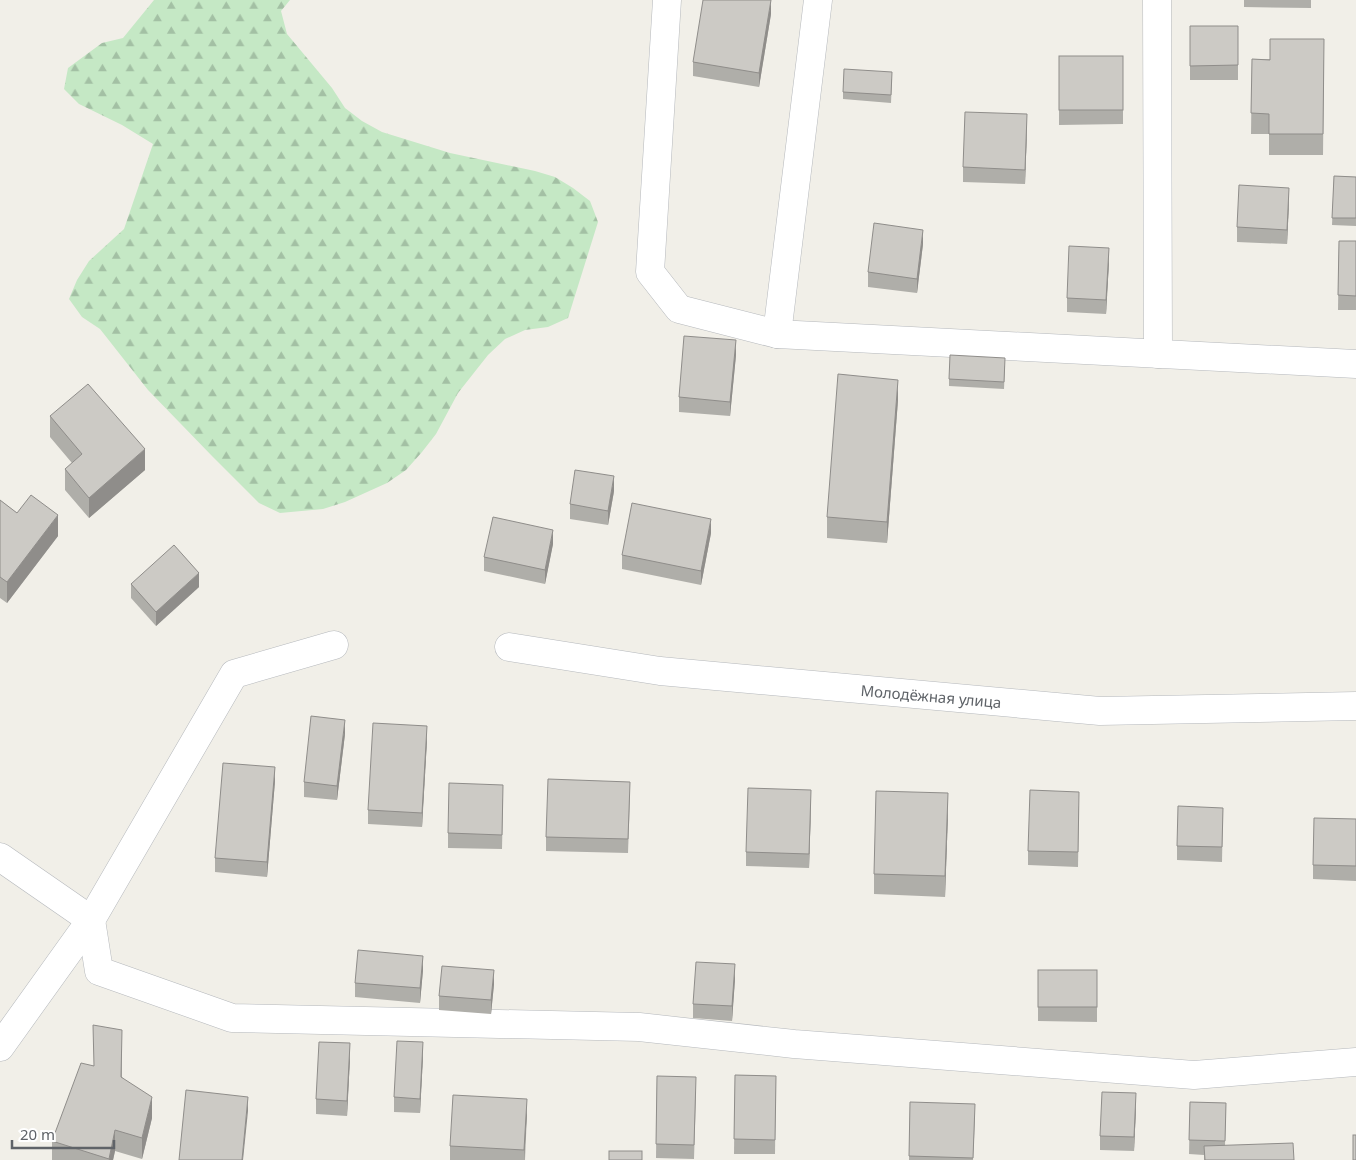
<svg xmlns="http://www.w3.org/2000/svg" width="1356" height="1160" viewBox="0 0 1356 1160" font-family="'Noto Sans',sans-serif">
<defs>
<pattern id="forest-firs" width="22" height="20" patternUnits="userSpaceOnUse" patternTransform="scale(1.25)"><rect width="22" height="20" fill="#c5e8c5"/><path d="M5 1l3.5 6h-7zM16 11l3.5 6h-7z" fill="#a3c0a4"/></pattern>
</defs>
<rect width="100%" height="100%" fill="#f1efe8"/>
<polygon fill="url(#forest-firs)" points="154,0 290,0 281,11 287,34 332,88 345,108 362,121 382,132 450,153 535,171 555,177 573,188 590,201 598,222 568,318 548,327 525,330 505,339 488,355 458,393 436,434 422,452 406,470 387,483 345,502 323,509 280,513 259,503 212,456 148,390 100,329 82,317 69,299 77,280 89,261 124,229 153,144 122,125 79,104 64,89 68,68 102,43 123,38"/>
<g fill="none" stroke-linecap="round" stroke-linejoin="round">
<g stroke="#b5b8bc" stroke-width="29">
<g id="minor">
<polyline points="667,0 650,272 679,309 777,334 1356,364"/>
<polyline points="1157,0 1158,354"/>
<polyline points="777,334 818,0"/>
<polyline points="509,647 660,671 1100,711 1356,706"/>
<polyline points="0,857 91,920 99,971 232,1018 639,1027 794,1044 1194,1075 1356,1062"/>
<polyline points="0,1047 91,920 234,674 334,645"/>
</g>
</g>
<use href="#minor" stroke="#fff" stroke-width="28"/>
</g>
<g fill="#afaea9">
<polygon points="1244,0 1311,0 1311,8 1244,7"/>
<polygon points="771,14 759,87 693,76 693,62"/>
<rect x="1190" y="26" width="48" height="54"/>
<polygon points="1059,56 1123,56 1123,124 1059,125"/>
<polygon points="1252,59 1324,60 1323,155 1269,155 1269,134 1251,134"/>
<polygon points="892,79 891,103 843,99 843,92"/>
<polygon points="1027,129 1025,184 963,182 963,167"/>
<polygon points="1334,176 1356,177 1356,226 1332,225"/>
<polygon points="1289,202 1287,244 1237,242 1237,227"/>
<polygon points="1339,241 1356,241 1356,310 1338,310"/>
<polygon points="923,244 917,293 868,287 868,272"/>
<polygon points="1109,262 1106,314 1067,312 1067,298"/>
<polygon points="736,355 730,416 679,412 679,397"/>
<polygon points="1005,366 1004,389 949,386 949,379"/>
<polygon points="898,400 887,543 827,538 827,517"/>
<polygon points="50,416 145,470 89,518 65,490 65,469 72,463 50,437"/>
<polygon points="614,491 608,525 570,519 570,504"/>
<polygon points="0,500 17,513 58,536 7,603 0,598"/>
<polygon points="711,533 701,585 622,569 622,555"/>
<polygon points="553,544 545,584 484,571 484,557"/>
<polygon points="131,584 199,587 156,626 131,598"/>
<polygon points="345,734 337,800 304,797 304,782"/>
<polygon points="427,740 422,827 368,824 368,810"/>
<polygon points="275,781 267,877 215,872 215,858"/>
<polygon points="630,796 628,853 546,851 546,837"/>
<polygon points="503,799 502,849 448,848 448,833"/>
<polygon points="811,805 809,868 746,866 746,852"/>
<polygon points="1079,806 1078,867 1028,865 1028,851"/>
<polygon points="1223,808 1222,862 1177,860 1177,846"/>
<polygon points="948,814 945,897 874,894 874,874"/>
<polygon points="1356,819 1356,881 1313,879 1313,865"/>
<polygon points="423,970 420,1003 355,997 355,983"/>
<polygon points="1038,970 1097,970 1097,1022 1038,1021"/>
<polygon points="735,979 732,1021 693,1018 693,1004"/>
<polygon points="494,984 491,1014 439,1010 439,996"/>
<polygon points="122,1050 122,1077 152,1118 142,1159 115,1151 113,1160 52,1160 52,1141 93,1066"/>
<polygon points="423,1056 420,1113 394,1112 394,1097"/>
<polygon points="350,1058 347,1116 316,1114 316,1099"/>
<polygon points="735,1075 776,1076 775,1154 734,1154"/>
<polygon points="657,1076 696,1092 694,1159 656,1158"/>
<polygon points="910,1102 975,1118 973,1160 909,1160"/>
<polygon points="1190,1102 1226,1103 1225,1146 1294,1160 1204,1160 1204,1155 1189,1154"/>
<polygon points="1136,1108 1134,1151 1100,1150 1100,1136"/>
<polygon points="527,1114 525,1160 450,1160 450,1146"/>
</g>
<g fill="#8f8d8a">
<polygon points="771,0 771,14 759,87 759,73"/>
<polygon points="1027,114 1027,129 1025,184 1025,170"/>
<polygon points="1289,188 1289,202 1287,244 1287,230"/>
<polygon points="923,230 923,244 917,293 917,279"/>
<polygon points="1109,248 1109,262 1106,314 1106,300"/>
<polygon points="736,340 736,355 730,416 730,402"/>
<polygon points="898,380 898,400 887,543 887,522"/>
<polygon points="145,449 145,470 89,518 89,498"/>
<polygon points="614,476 614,491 608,525 608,511"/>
<polygon points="58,515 58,536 7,603 7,582"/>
<polygon points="711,519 711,533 701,585 701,571"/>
<polygon points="553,530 553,544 545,584 545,570"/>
<polygon points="199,573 199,587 156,626 156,612"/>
<polygon points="345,720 345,734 337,800 337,786"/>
<polygon points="427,726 427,740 422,827 422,813"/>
<polygon points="275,767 275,781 267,877 267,862"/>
<polygon points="811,790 811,805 809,868 809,854"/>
<polygon points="948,793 948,814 945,897 945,876"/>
<polygon points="423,956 423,970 420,1003 420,988"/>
<polygon points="735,964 735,979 732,1021 732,1006"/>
<polygon points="494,970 494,984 491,1014 491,1000"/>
<polygon points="423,1042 423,1056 420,1113 420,1099"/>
<polygon points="350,1043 350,1058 347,1116 347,1101"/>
<polygon points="1136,1093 1136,1108 1134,1151 1134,1137"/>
<polygon points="152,1097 152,1118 142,1159 142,1138"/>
<polygon points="248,1097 248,1111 243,1160 242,1160"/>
<polygon points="527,1099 527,1114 524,1160 524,1150"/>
<polygon points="115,1130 115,1151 113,1160 109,1160"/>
</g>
<g fill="#cccac5" stroke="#8f8d8a">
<polygon points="703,0 771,0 759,73 693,62"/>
<polygon points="1190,26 1238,26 1238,65 1190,66"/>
<polygon points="1270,39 1324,39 1323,134 1269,134 1269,114 1251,113 1252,59 1270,60"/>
<rect x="1059" y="56" width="64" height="54"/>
<polygon points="844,69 892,72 891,95 843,92"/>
<polygon points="965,112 1027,114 1025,170 963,167"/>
<polygon points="1334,176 1356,177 1356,218 1332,218"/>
<polygon points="1239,185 1289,188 1287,230 1237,227"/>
<polygon points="874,223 923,230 917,279 868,272"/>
<polygon points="1339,241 1356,241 1356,296 1338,295"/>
<polygon points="1069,246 1109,248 1106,300 1067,298"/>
<polygon points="684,336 736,340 730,402 679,397"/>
<polygon points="950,355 1005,358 1004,382 949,379"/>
<polygon points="838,374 898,380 887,522 827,517"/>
<polygon points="88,384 145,449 89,498 65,469 82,454 50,416"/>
<polygon points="575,470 614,476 608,511 570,504"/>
<polygon points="31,495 58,515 7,582 0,577 0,500 17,513"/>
<polygon points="632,503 711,519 701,571 622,555"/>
<polygon points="493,517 553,530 545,570 484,557"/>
<polygon points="174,545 199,573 156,612 131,584"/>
<polygon points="311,716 345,720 337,786 304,782"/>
<polygon points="373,723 427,726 422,813 368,810"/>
<polygon points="223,763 275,767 267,862 215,858"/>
<polygon points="548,779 630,782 628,839 546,837"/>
<polygon points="449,783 503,785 502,835 448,833"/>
<polygon points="748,788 811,790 809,854 746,852"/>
<polygon points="1030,790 1079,792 1078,852 1028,851"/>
<polygon points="876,791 948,793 945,876 874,874"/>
<polygon points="1178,806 1223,808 1222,847 1177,846"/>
<polygon points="1314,818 1356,819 1356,866 1313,865"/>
<polygon points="358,950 423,956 420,988 355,983"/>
<polygon points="696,962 735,964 732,1006 693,1004"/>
<polygon points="442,966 494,970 491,1000 439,996"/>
<rect x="1038" y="970" width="59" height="37"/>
<polygon points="93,1025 122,1030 121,1077 152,1097 142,1138 115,1130 109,1159 52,1141 81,1063 94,1066"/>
<polygon points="397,1041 423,1042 420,1099 394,1097"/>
<polygon points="319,1042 350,1043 347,1101 316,1099"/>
<polygon points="735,1075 776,1076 775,1140 734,1139"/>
<polygon points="657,1076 696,1077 694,1145 656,1144"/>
<polygon points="186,1090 248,1097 242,1160 179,1160"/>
<polygon points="1102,1092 1136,1093 1134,1137 1100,1136"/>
<polygon points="453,1095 527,1099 524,1150 450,1146"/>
<polygon points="910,1102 975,1104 973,1158 909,1156"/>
<polygon points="1190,1102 1226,1103 1225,1141 1189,1140"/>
<rect x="1353" y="1135" width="3" height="25"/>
<polygon points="1293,1143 1294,1160 1205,1160 1204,1146"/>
<rect x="609" y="1151" width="33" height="9"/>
</g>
<g text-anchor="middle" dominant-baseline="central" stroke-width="4" stroke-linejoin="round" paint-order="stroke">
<g font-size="15" fill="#5f6368" stroke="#fff">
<text transform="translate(931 696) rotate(5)">Молодёжная улица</text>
</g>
</g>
<path d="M12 1140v8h102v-8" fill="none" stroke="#5f6368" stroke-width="2.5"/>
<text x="20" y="1140" font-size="15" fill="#5f6368" stroke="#ffffff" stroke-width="4" paint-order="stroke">20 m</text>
</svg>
